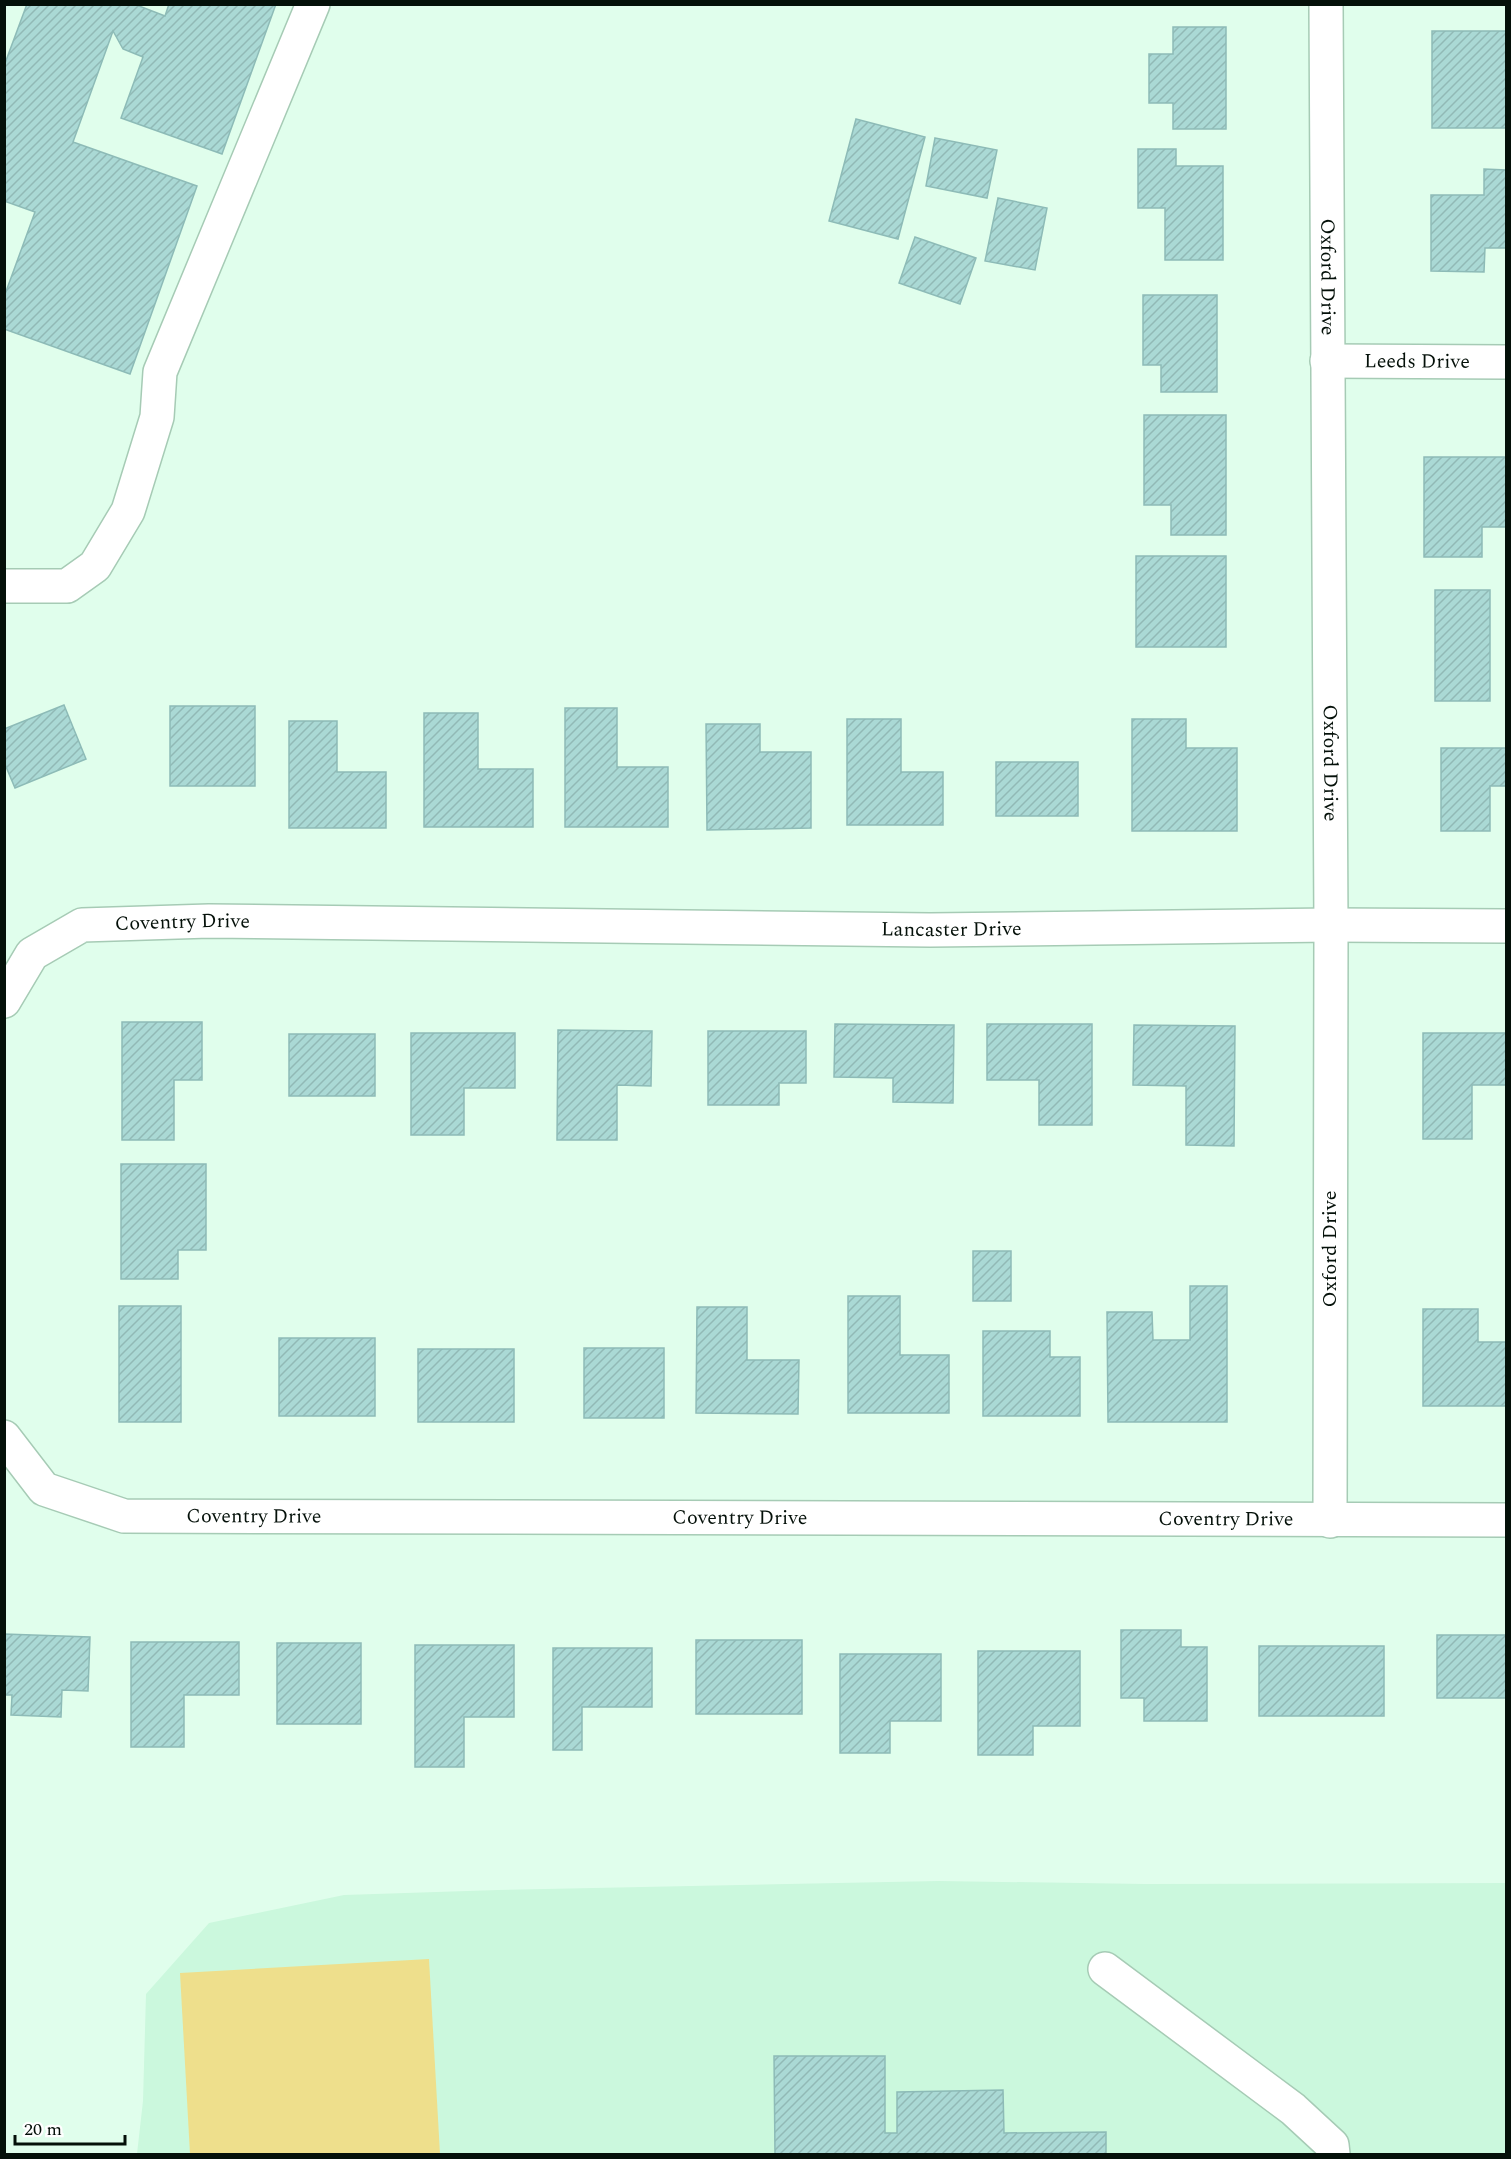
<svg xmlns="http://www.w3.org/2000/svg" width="1511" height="2159" viewBox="0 0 1511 2159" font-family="Spectral,serif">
<defs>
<pattern id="building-hatch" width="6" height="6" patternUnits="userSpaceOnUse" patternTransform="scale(1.5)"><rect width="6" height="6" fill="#aad9d5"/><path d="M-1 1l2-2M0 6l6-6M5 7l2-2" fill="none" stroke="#91b9b6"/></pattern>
</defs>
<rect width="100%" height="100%" fill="#e0feec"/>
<polygon fill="#cbf8dd" points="939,1881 1145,1884 1506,1883 1506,2154 137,2154 143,2101 146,1994 209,1923 344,1895 498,1890"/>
<polygon fill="#eedf8c" points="429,1959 440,2154 190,2154 180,1973"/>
<g fill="url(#building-hatch)" stroke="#8dbbb7" stroke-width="1.5">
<polygon points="27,4 134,4 165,16 169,4 276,4 222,154 121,118 143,57 123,49 113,31 73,142 197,186 130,374 4,329 4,297 35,212 4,201 4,66"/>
<polygon points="1173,27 1226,27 1226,129 1173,129 1173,103 1149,103 1149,54 1173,54"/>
<rect x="1432" y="31" width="74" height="97"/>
<polygon points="856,119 925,137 898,239 829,221"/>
<polygon points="935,138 997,150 987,198 926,186"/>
<polygon points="1138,149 1176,149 1176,166 1223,166 1223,260 1165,260 1165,208 1138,208"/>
<polygon points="1484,169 1506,170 1506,248 1485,248 1484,272 1431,271 1431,195 1484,195"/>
<polygon points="998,198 1047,208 1035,270 985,261"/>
<polygon points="915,237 976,258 960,304 899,283"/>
<polygon points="1143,295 1217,295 1217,392 1161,392 1161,365 1143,365"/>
<polygon points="1144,415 1226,415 1226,535 1171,535 1171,505 1144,505"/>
<polygon points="1424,457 1506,457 1506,527 1482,527 1482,557 1424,557"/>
<rect x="1136" y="556" width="90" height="91"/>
<rect x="1435" y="590" width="55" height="111"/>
<polygon points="64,705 86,759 15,788 4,762 4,729"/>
<rect x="170" y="706" width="85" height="80"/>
<polygon points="565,708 617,708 617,767 668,767 668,827 565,827"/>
<polygon points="424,713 478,713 478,769 533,769 533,827 424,827"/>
<polygon points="847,719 901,719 901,772 943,772 943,825 847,825"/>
<polygon points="1132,719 1186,719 1186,748 1237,748 1237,831 1132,831"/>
<polygon points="289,721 337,721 337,772 386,772 386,828 289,828"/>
<polygon points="706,724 760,724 760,752 811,752 811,828 707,830"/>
<polygon points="1441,748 1506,748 1506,786 1490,786 1490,831 1441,831"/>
<rect x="996" y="762" width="82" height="54"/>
<polygon points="122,1022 202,1022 202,1080 174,1080 174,1140 122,1140"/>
<polygon points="835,1024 954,1025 953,1103 893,1102 893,1078 834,1077"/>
<polygon points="987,1024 1092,1024 1092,1125 1039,1125 1039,1080 987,1080"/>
<polygon points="1134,1025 1235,1026 1234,1146 1186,1145 1186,1086 1133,1085"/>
<polygon points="558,1030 652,1031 651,1086 617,1085 617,1140 557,1140"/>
<polygon points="708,1031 806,1031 806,1083 779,1083 779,1105 708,1105"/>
<polygon points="411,1033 515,1033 515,1088 464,1088 464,1135 411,1135"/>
<polygon points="1423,1033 1506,1033 1506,1085 1472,1085 1472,1139 1423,1139"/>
<rect x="289" y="1034" width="86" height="62"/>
<polygon points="121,1164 206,1164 206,1250 178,1250 178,1279 121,1279"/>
<rect x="973" y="1251" width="38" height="50"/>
<polygon points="1190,1286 1227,1286 1227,1422 1108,1422 1107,1312 1152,1312 1153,1340 1190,1340"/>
<polygon points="848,1296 900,1296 900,1355 949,1355 949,1413 848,1413"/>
<rect x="119" y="1306" width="62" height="116"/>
<polygon points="697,1307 747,1307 747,1360 799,1360 798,1414 696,1413"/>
<polygon points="1423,1309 1478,1309 1478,1342 1506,1342 1506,1406 1423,1406"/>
<polygon points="983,1331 1050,1331 1050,1357 1080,1357 1080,1416 983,1416"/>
<rect x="279" y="1338" width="96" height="78"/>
<rect x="584" y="1348" width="80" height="70"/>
<rect x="418" y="1349" width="96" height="73"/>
<polygon points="1121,1630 1181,1630 1181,1647 1207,1647 1207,1721 1144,1721 1144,1698 1121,1698"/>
<polygon points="4,1634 90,1637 88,1691 62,1690 61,1717 11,1715 12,1695 4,1695"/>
<rect x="1437" y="1635" width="69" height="63"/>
<rect x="696" y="1640" width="106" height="74"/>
<polygon points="131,1642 239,1642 239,1695 184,1695 184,1747 131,1747"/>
<rect x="277" y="1643" width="84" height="81"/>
<polygon points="415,1645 514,1645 514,1717 464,1717 464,1767 415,1767"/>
<rect x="1259" y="1646" width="125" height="70"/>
<polygon points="553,1648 652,1648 652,1707 582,1707 582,1750 553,1750"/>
<polygon points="978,1651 1080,1651 1080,1726 1033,1726 1033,1755 978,1755"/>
<polygon points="840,1654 941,1654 941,1721 890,1721 890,1753 840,1753"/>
<polygon points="774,2056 885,2056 885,2133 897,2133 897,2092 1003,2090 1004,2133 1106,2132 1106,2154 775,2154"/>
</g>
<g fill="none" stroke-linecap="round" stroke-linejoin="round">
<g stroke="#a6cbb5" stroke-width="36">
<g id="minor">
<path id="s1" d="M 1326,4 L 1331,925 L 1330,1521"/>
<path id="s2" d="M 1327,361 L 1506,362"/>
<polyline points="4,586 67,586 95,566 128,511 157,417 160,372 313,4"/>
<path id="s3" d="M 4,1001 L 32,954 L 82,925 L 209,921 L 930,930 L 1331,925 L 1506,926"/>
<path id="s4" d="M 4,1437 L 44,1489 L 124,1516 L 1506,1520"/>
<polyline points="1105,1969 1293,2109 1332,2145 1333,2154"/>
</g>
</g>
<use href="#minor" stroke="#fff" stroke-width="33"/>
</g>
<g text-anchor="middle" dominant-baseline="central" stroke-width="4.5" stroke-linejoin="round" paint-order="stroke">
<g font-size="20" fill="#041009" stroke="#fff">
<text stroke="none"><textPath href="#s1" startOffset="273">Oxford Drive</textPath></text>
<text stroke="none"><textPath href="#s2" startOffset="90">Leeds Drive</textPath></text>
<text stroke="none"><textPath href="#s1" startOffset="759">Oxford Drive</textPath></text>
<text stroke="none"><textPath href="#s3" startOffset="213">Coventry Drive</textPath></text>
<text stroke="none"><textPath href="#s3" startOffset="982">Lancaster Drive</textPath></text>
<text transform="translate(1330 1249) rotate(-90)">Oxford Drive</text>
<text stroke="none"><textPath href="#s4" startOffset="280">Coventry Drive</textPath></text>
<text stroke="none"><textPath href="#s4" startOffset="766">Coventry Drive</textPath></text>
<text stroke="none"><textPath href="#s4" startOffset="1252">Coventry Drive</textPath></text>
</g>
</g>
<rect width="1511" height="2159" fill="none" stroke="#041009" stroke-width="12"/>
<path d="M15 2135v9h110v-9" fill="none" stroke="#041009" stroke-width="3"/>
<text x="24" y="2135" font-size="18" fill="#041009" stroke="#ffffff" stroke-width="4.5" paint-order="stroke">20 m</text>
</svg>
